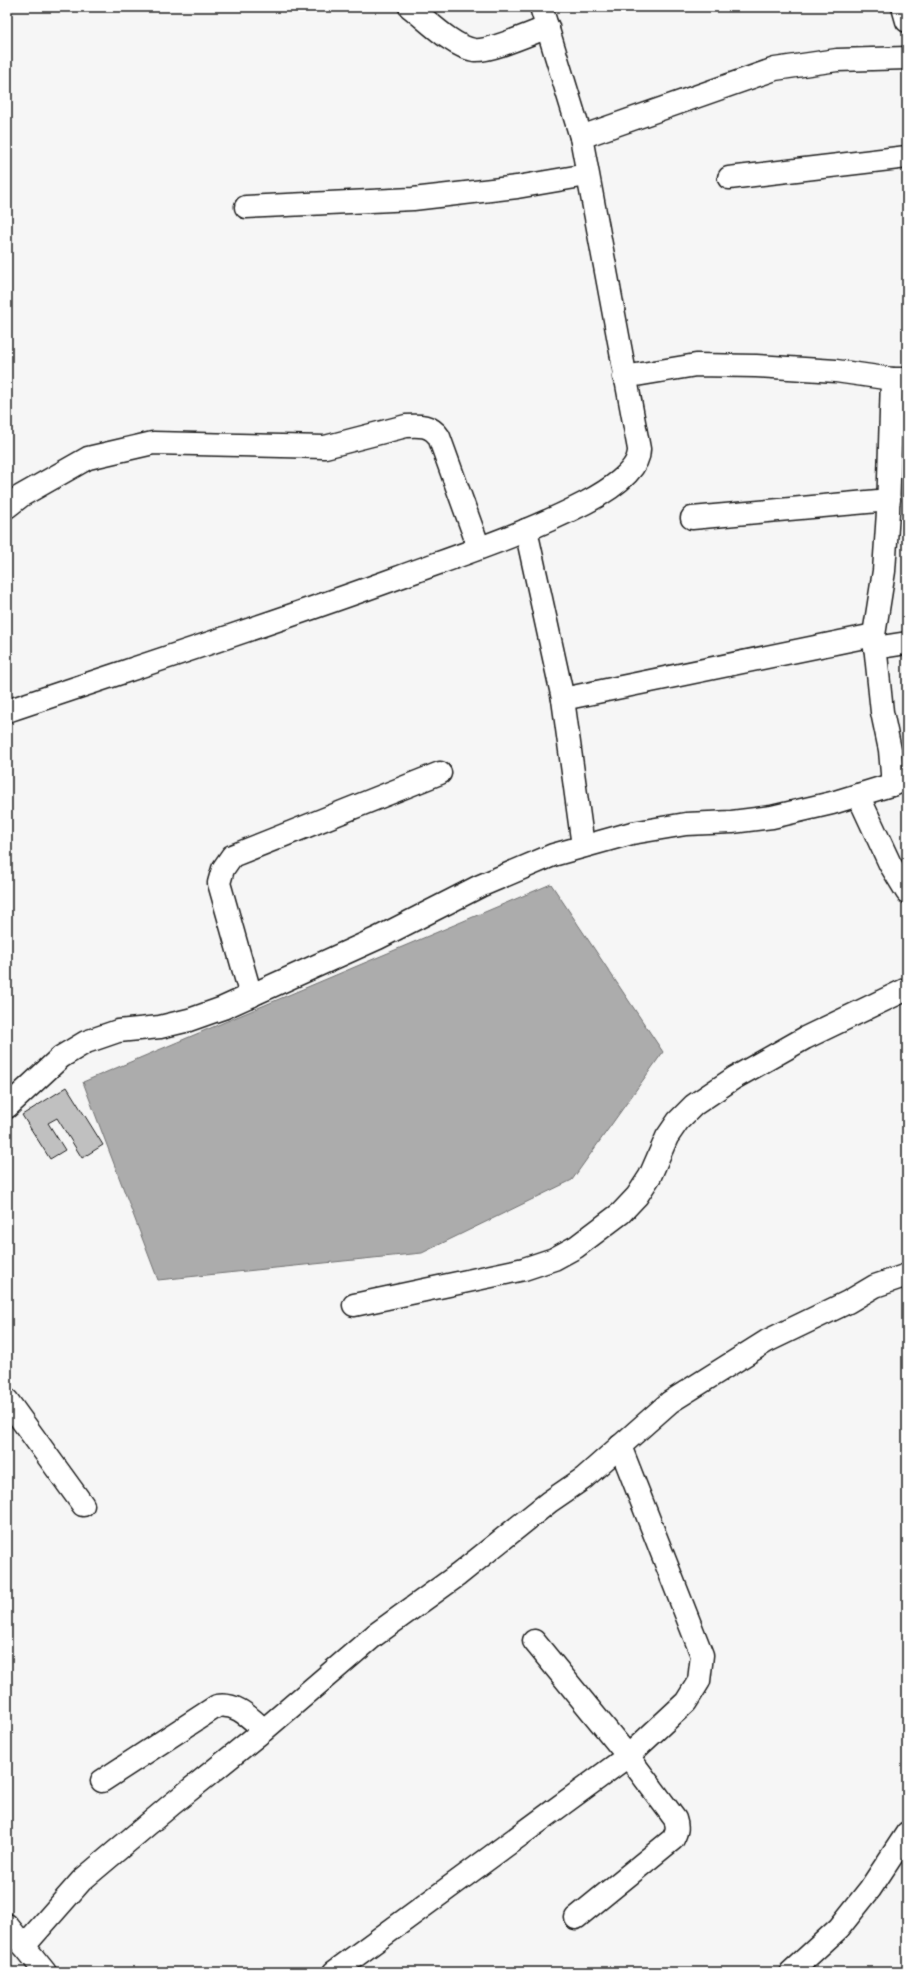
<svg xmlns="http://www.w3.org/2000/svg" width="914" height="1979" viewBox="0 0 914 1979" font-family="Caveat,sans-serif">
<rect width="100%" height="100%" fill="#f6f6f6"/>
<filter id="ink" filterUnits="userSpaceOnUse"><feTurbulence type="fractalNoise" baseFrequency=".025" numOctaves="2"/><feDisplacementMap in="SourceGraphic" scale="8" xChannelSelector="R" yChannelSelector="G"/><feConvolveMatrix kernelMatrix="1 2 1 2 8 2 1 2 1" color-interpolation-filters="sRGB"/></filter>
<g filter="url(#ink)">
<polygon fill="#acacac" stroke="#727272" points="551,884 663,1052 572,1180 422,1253 158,1280 83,1082"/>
<polygon fill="#c0c0c0" stroke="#1c1c1c" points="67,1087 103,1145 82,1158 57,1118 48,1123 65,1150 50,1159 22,1115"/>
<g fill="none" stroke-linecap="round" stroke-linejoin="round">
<g stroke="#1c1c1c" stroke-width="25">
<g id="minor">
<path d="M 410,7 C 427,20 453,47 474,50 C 489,52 532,33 548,27"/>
<polyline points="903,7 907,21"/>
<polyline points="581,137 775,69 837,60 907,58"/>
<polyline points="729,178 907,157"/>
<polyline points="246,207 413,199 517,187 587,175"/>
<polyline points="624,377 696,365 756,366 836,371 892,379 906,379"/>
<polyline points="892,379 888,512 884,571 874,635 882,712 890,750 893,785"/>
<path d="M 7,507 L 21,496 L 88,458 L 153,443 L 325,447 L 406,426 C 420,425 431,425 439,437 L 479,548"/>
<polyline points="692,518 889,500"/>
<polyline points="526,530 563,699 583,846"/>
<polyline points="875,648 907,643"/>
<polyline points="563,699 874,635"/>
<path d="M 7,711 C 137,667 268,625 397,578 C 460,555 525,534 585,503 C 604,493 640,472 639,449 L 581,137 L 541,7"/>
<polyline points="858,795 890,864 907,892"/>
<polyline points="251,996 219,883 223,869 232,856 440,773"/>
<polyline points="7,1107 61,1057 86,1042 118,1031 160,1027 189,1020 223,1008 378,938 480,886 553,855 632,833 686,824 732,822 772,817 832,803 907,780"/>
<polyline points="354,1305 524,1269 554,1259 576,1247 621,1213 637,1196 650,1176 667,1137 678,1121 694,1105 734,1078 805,1038 907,989"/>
<polyline points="7,1400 83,1505"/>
<path d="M 534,1641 L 628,1756 L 675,1819 C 678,1828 677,1831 673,1839 L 576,1918"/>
<path d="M 102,1781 L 217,1706 C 237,1703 249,1717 264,1730"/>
<polyline points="24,1946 82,1880 171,1805 264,1730 375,1635 458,1575 549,1502 584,1478 670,1402 767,1341 848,1302 875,1286 907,1275"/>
<polyline points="334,1972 628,1756 686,1702 699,1681 702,1655 620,1446"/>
<polyline points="791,1972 839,1928 870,1889 907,1833"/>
</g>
</g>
<g stroke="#1c1c1c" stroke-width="25">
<polyline id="secondary" points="7,1925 45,1972"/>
</g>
<use href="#minor" stroke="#fff" stroke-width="22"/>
<use href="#secondary" stroke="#fff" stroke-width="22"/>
</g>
</g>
<rect width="914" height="1979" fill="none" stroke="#fff" stroke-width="24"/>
<rect x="12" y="12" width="890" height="1955" fill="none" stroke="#1c1c1c" stroke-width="1.5" filter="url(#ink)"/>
</svg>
